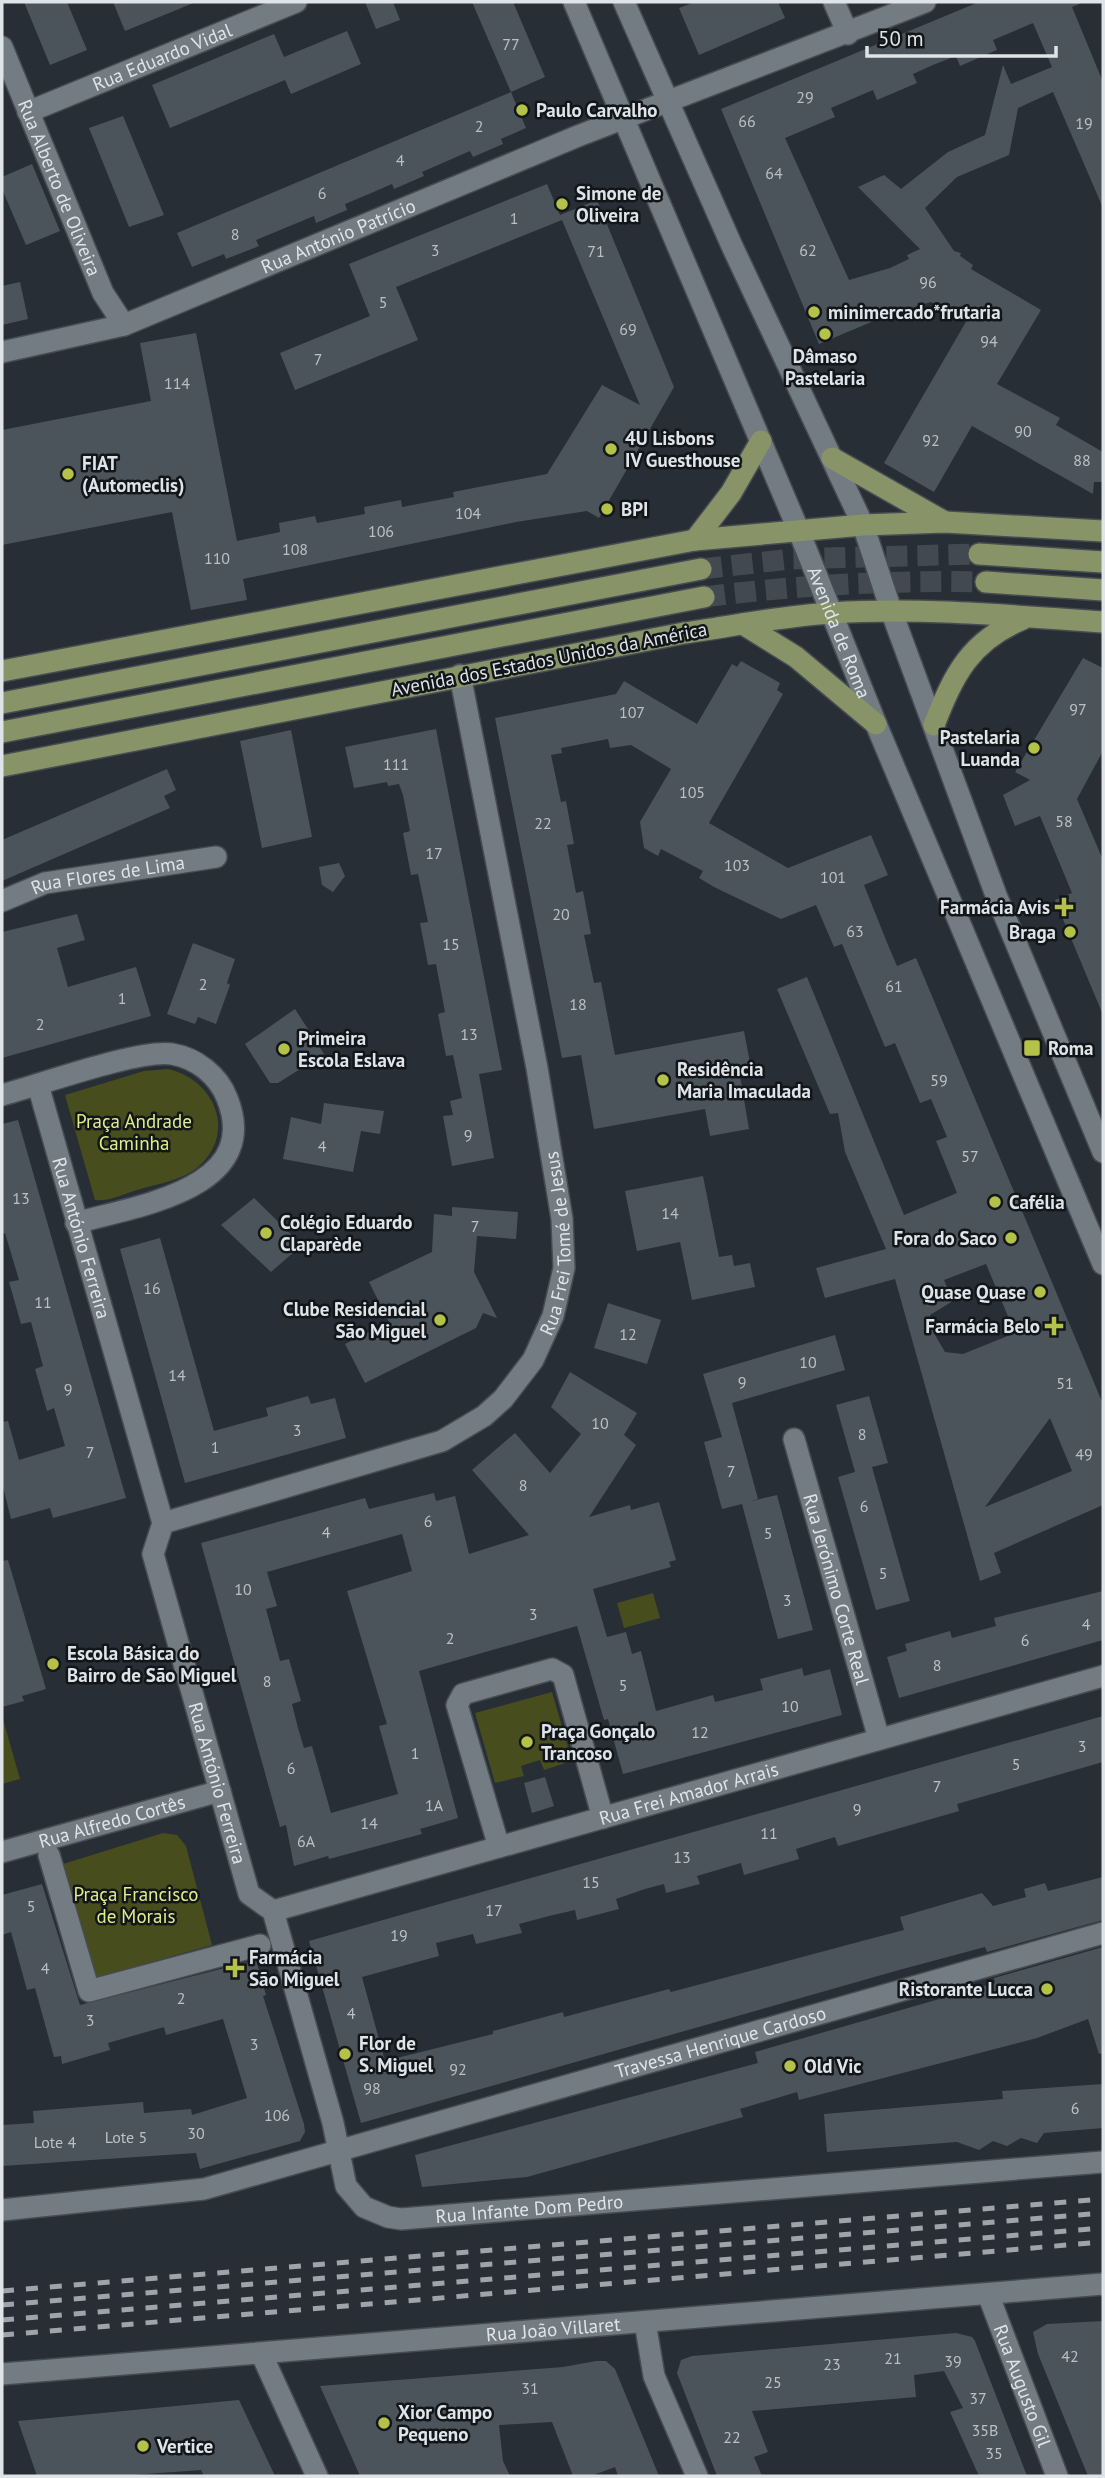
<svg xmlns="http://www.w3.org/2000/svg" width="1105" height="2478" viewBox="0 0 1105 2478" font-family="'PT Sans',sans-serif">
<rect width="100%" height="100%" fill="#272e35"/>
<g fill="#474d1d">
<path d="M 168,1069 C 214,1079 238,1133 198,1167 C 181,1181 157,1184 137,1190 C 124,1194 108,1202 95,1200 L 65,1095 L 144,1071 Z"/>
<polygon points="653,1593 660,1618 624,1628 617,1603"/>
<polygon points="552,1692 572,1761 544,1770 540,1760 521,1766 524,1776 495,1783 475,1713"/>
<polygon points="3,1719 20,1779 2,1784 2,1720"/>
<polygon points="163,1833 177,1835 186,1846 212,1945 95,1978 63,1864"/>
</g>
<g fill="#4c545b" fill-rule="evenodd">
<polygon points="24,2 67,2 87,50 50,65"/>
<polygon points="113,2 196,2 125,31"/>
<polygon points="365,2 393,2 400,20 376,29"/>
<polygon points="472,2 513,2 545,77 511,92"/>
<polygon points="695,2 778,2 785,18 699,55 679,8"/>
<path d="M 979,2 L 1084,2 L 1072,7 L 1103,82 L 1103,208 L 1053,92 L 1018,108 L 1009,155 L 957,177 L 925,208 L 954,251 L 961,253 L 960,256 L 973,265 L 971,269 L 1041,310 L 997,384 L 1060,418 L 1056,425 L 1103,452 L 1103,482 L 1094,482 L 1093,494 L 972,426 L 934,492 L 884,463 L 967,320 L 931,302 L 888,315 L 819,344 L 721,109 ZM 1033,23 L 1052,67 L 1011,84 L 1003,65 L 985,135 L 948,152 L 901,189 L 884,175 L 858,187 L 920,249 L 907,255 L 909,259 L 890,268 L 849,280 L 785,138 L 835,117 L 831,108 L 873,90 L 877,100 L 917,83 L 913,74 L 933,65 L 956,56 L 960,66 L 997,50 L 993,40 Z"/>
<polygon points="347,31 361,64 291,94 285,80 170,128 152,85 274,34 284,57"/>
<polygon points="511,92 526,128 501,139 503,144 473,157 470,151 422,172 424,176 394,189 392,184 369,194 345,204 347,210 316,223 314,216 256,240 259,246 226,259 224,254 192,267 177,233"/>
<polygon points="123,116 164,215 129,227 89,128"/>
<polygon points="32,164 60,231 26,245 2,189 2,177"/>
<polygon points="547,184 560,215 597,200 674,387 599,518 587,511 516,522 243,579 247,600 191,610 172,512 2,545 2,430 151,401 140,343 196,333 237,541 280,532 279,523 315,516 317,523 365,514 364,507 401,500 402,507 454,497 453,492 547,474 602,385 640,405 562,220 396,287 418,340 295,390 280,353 370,316 349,264"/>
<polygon points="20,282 28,319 2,325 2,286"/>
<polygon points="1083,658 1103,668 1103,751 1077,799 1103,860 1103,1015 1055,900 1072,893 1040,816 1015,826 1003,795 1030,780 1015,772"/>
<path d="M 741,661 L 780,683 L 777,690 L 783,694 L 709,823 L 788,868 L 871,835 L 888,875 L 864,885 L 888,945 L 897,966 L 916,958 L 1103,1404 L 1103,1505 L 994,1553 L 1001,1573 L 980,1581 L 895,1279 L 825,1298 L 816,1268 L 886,1249 L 845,1152 L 838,1113 L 830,1114 L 777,989 L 807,977 L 904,1215 L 957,1193 L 936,1141 L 947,1137 L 931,1099 L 920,1103 L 895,1043 L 885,1047 L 842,944 L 834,947 L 816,905 L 781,919 L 714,887 L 699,878 L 703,871 L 661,849 L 658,856 L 644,848 L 640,822 L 671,769 L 631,745 L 610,748 L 608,739 L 561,748 L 562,753 L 551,755 L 561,802 L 566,801 L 574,844 L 567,845 L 576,893 L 583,891 L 591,934 L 584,935 L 594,983 L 601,982 L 615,1055 L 744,1031 L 751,1068 L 739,1070 L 749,1129 L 710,1136 L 705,1109 L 594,1129 L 581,1055 L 562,1058 L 495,718 L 616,694 L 624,681 L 697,724 L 732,664 L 737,667 ZM 986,1264 L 1015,1333 L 963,1354 L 945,1352 L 935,1335 L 930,1315 L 953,1301 L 944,1280 ZM 1050,1418 L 1072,1471 L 985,1507 Z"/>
<polygon points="436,729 502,1070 479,1074 494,1158 452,1166 443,1116 453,1115 450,1101 462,1098 453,1055 446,1056 438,1014 445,1012 436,964 428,965 420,923 428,922 418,874 411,875 403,833 410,831 403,795 399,784 388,786 387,782 354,788 345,747"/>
<polygon points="291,730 312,837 262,848 240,741"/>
<polygon points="167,769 176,790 164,796 170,808 2,881 2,840"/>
<polygon points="339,863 345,876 333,892 322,885 319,867"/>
<polygon points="77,914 85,940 57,948 68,987 136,967 151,1016 2,1058 2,932"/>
<polygon points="193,943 235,959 227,983 230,985 216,1024 198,1017 195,1024 167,1014"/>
<polygon points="295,1009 324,1054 278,1083 270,1083 245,1044"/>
<polygon points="324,1103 384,1111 380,1134 361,1131 353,1172 283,1159 291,1117 321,1124"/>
<polygon points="18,1120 126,1498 53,1518 50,1508 11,1519 2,1483 2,1422 8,1421 19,1460 65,1446 54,1408 47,1411 35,1369 43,1366 31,1322 21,1324 9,1282 19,1280 5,1233 2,1234 2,1124"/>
<polygon points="703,1176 719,1257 732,1255 734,1266 750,1263 755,1287 692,1300 680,1242 637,1251 625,1191"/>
<polygon points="254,1198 302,1245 271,1272 221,1225"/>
<polygon points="452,1207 518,1212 516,1239 477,1236 474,1272 497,1318 483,1313 476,1328 365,1383 345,1344 389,1322 369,1282 432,1252 434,1214 452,1216"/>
<polygon points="160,1238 214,1431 268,1416 266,1408 308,1396 311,1404 335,1398 346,1438 185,1483 120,1249"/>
<polygon points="608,1303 661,1320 647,1364 594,1348"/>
<polygon points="835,1335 845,1370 732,1403 758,1499 752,1501 777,1495 813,1630 778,1639 742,1504 722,1509 704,1442 722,1437 703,1374"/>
<path d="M 570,1372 L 637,1413 L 624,1435 L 636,1445 L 589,1517 L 630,1505 L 631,1510 L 659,1502 L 676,1560 L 669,1562 L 671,1567 L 593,1589 L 607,1637 L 626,1632 L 632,1654 L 641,1651 L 656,1711 L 713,1695 L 715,1702 L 763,1690 L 760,1679 L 802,1668 L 804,1676 L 830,1669 L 842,1715 L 623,1774 L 608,1719 L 604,1720 L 577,1626 L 419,1671 L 458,1818 L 420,1829 L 422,1834 L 329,1859 L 328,1856 L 294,1866 L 286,1825 L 280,1827 L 201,1543 L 365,1498 L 369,1509 L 434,1493 L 436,1501 L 455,1496 L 469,1554 L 529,1535 L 472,1470 L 515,1433 L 550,1473 L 581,1434 L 551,1407 ZM 402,1534 L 412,1571 L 347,1591 L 387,1724 L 379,1726 L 398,1794 L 331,1813 L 312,1746 L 304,1748 L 298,1728 L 292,1704 L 301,1701 L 289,1659 L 280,1661 L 266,1609 L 277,1606 L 267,1572 Z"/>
<polygon points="869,1396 888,1463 872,1467 910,1601 876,1610 838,1477 855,1472 836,1405"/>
<polygon points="8,1560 46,1689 22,1696 24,1701 2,1707 2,1561"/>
<polygon points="1103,1591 1103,1640 899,1698 887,1657 907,1651 905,1644 950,1631 952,1638 996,1626 994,1618"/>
<polygon points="1103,1716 1103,1762 957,1804 959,1811 838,1846 835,1837 796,1849 799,1859 744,1875 741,1863 697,1876 700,1884 666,1893 664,1884 645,1889 616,1899 619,1909 577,1920 575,1910 549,1916 519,1924 522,1933 476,1944 473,1934 436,1943 439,1956 362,1977 385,2061 493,2034 493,2031 563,2012 564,2017 669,1989 671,1992 862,1941 904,1930 900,1917 982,1893 993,1906 1026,1897 1024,1889 1045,1883 1048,1891 1103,1877 1103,1920 987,1952 985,1947 899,1970 361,2123 309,1941"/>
<polygon points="545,1777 554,1806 532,1813 524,1783"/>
<polygon points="42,1884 80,2005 256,1960 266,1995 263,1996 304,2124 305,2132 300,2141 200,2169 196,2153 2,2166 2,2125 34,2123 33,2111 143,2102 144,2113 191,2109 192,2115 247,2098 223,2019 166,2035 164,2027 108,2043 110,2050 62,2064 61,2056 54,2057 35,1988 27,1990 11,1932 2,1935 2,1895"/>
<polygon points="1103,1947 1103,2053 1099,2054 1088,2019 1037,2038 799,2100 797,2092 740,2109 743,2117 527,2177 422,2187 415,2155 758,2063 755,2052 995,1983 994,1978"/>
<polygon points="1103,2084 1103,2128 1044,2133 1037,2143 1021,2138 1007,2146 993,2141 979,2150 957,2142 827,2152 824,2114 1003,2099 1002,2091"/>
<polygon points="1103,2321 1103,2476 1088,2476 1038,2354 1033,2332 1047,2324"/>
<polygon points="956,2333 972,2337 975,2341 1027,2476 979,2476 950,2412 963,2408 944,2371 914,2375 916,2397 752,2411 768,2452 754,2457 762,2476 717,2476 677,2373 681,2360 692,2356"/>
<polygon points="596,2361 606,2361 615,2369 659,2476 618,2476 615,2467 591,2476 573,2476 552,2422 499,2425 503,2461 510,2476 360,2476 320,2386 563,2367"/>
<polygon points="239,2400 275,2476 204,2476 201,2470 118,2476 37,2476 18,2421"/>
</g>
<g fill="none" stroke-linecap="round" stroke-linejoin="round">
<g stroke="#434950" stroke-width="21" stroke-dasharray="21 10" stroke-linecap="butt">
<polyline points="701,569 791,559 979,554"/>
<path d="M 704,597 C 798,585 891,580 986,582"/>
</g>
<g stroke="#464c51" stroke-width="24">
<g id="street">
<polyline points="834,2 848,34"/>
<path id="s1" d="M 2,47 L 103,293 L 124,325"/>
<path id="s2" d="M 28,112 L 296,2"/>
<path id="s3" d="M 2,352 L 124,325 L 578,136 L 925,2"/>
<path id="s4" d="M 2,901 L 45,883 L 216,857"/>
<path id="s5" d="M 38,1085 L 163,1523 L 153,1554 L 249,1894 L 273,1911 L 333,2123 L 346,2186 L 364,2207 L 388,2217 L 401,2219 L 1103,2162"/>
<path d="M 2,1095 C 40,1085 138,1049 172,1054 C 196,1058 218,1075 227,1098 C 264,1190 134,1206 76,1223"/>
<path id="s6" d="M 794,1439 L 879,1739"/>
<path id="s7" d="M 163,1523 L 442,1441 L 484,1416 L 503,1399 L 533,1360 L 553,1316 L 564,1268 L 562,1219 L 537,1068 L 460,675"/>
<polyline points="499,1847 457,1705 463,1694 552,1669 563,1675 603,1818"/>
<path id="s8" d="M 2,1852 L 220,1791"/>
<polyline points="49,1855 89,1991 260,1945"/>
<path id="s9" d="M 273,1911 L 1103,1676"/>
<path id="s10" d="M 2,2210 L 204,2189 L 1103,1933"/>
<path id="s11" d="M 988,2294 L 1057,2476"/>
<polyline points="645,2322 654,2376 697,2476"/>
<polyline points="262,2355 317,2476"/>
<path id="s12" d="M 2,2374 L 1103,2284"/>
</g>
</g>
<g stroke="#464c51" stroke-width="24">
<g id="secondary">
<path id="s13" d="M 574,2 L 798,529 L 876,724 L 1103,1264"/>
<polyline points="624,2 732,246 863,525 892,613 996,895 1103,1152"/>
</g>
</g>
<g stroke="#464c51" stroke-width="24">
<g id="primary">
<polyline points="832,458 943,521"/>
<polyline points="695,540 731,493 761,441"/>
<polyline points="979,554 1103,562"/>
<polyline points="986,582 1103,590"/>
<polyline points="743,624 796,657 876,724"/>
<polyline points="2,671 695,540 863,525 945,522 1103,531"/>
<polyline points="2,703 701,569"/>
<path d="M 934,725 C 954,674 970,641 1023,619"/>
<polyline points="2,732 704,597"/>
<path d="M 2,766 L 684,633 C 733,626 782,616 832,613 C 921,607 1014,616 1103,622"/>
</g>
</g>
<use href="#street" stroke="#737b83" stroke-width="21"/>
<use href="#secondary" stroke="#737b83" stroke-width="21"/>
<use href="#primary" stroke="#899368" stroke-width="21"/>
<g stroke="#9fa4aa" stroke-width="5" stroke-dasharray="12 12" stroke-linecap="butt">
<polyline points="2,2291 1103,2199"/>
<polyline points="2,2305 1103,2213"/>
<polyline points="2,2320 1103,2228"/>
<polyline points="2,2335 1103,2242"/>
</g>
</g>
<g fill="#b4c24a" stroke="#131619" stroke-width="2.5">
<circle cx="522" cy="110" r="7"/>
<circle cx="562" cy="204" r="7"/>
<circle cx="814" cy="312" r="7"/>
<circle cx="825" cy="334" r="7"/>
<circle cx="611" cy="449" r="7"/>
<circle cx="68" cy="474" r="7"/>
<circle cx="607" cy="509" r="7"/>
<circle cx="1034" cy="748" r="7"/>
<path d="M1060.5 896.5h7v7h7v7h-7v7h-7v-7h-7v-7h7z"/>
<circle cx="1070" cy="932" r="7"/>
<rect x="1023" y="1039" width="18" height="18" rx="3.5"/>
<circle cx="284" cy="1049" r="7"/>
<circle cx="663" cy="1080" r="7"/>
<circle cx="995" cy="1202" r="7"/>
<circle cx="266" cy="1233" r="7"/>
<circle cx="1011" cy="1238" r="7"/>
<circle cx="1040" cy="1292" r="7"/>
<circle cx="440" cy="1320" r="7"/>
<path d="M1050.5 1315.5h7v7h7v7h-7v7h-7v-7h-7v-7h7z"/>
<circle cx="53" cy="1664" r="7"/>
<circle cx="527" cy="1742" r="7"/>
<path d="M231.5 1957.5h7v7h7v7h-7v7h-7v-7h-7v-7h7z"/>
<circle cx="1047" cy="1989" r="7"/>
<circle cx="345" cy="2054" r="7"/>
<circle cx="790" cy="2066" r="7"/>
<circle cx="384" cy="2423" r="7"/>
<circle cx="143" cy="2446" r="7"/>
</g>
<g text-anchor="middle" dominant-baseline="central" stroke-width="5" stroke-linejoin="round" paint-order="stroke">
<g font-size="16" fill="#bac0c5">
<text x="511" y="44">77</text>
<text x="805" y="97">29</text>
<text x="747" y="121">66</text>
<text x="1084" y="123">19</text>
<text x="479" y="126">2</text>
<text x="400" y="160">4</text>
<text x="774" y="173">64</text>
<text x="322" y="193">6</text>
<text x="514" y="218">1</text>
<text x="235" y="234">8</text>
<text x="435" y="250">3</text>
<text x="808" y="250">62</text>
<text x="596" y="251">71</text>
<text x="928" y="282">96</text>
<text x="383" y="302">5</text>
<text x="628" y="329">69</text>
<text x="989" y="341">94</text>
<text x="318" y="359">7</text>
<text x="177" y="383">114</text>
<text x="1023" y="431">90</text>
<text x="931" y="440">92</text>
<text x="1082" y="460">88</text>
<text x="468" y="513">104</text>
<text x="381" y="531">106</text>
<text x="295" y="549">108</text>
<text x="217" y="558">110</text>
<text x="1078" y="709">97</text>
<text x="632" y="712">107</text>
<text x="396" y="764">111</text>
<text x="692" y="792">105</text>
<text x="1064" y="821">58</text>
<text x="543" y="823">22</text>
<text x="434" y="853">17</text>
<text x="737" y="865">103</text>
<text x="833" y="877">101</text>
<text x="561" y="914">20</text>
<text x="855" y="931">63</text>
<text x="451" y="944">15</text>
<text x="203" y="984">2</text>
<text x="894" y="986">61</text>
<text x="122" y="998">1</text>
<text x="578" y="1004">18</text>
<text x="40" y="1024">2</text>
<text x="469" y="1034">13</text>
<text x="939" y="1080">59</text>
<text x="468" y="1135">9</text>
<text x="322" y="1146">4</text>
<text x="970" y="1156">57</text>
<text x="21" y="1198">13</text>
<text x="670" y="1213">14</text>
<text x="475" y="1226">7</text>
<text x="152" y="1288">16</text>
<text x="43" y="1302">11</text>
<text x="628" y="1334">12</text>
<text x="808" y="1362">10</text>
<text x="177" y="1375">14</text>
<text x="742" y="1382">9</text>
<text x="1065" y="1383">51</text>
<text x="68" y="1389">9</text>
<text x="600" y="1423">10</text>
<text x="297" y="1430">3</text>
<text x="862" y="1434">8</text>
<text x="215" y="1447">1</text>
<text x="90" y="1452">7</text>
<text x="1084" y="1454">49</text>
<text x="731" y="1471">7</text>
<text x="523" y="1485">8</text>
<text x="864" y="1506">6</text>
<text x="428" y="1521">6</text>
<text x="326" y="1532">4</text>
<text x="768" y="1533">5</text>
<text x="883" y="1573">5</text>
<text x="243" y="1589">10</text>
<text x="787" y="1600">3</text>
<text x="533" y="1614">3</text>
<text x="1086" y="1624">4</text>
<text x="450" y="1638">2</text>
<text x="1025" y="1640">6</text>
<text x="937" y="1665">8</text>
<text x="267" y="1681">8</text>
<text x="623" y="1685">5</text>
<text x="790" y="1706">10</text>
<text x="700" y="1732">12</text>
<text x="1082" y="1746">3</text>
<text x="415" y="1753">1</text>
<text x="1016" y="1764">5</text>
<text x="291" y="1768">6</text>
<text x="937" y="1786">7</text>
<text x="434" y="1805">1A</text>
<text x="857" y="1809">9</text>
<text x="369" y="1823">14</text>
<text x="769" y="1833">11</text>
<text x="306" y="1841">6A</text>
<text x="682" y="1857">13</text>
<text x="591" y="1882">15</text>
<text x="31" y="1906">5</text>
<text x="494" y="1910">17</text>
<text x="399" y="1935">19</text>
<text x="45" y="1968">4</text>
<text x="181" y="1998">2</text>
<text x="351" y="2013">4</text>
<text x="90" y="2020">3</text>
<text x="254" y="2044">3</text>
<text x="458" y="2069">92</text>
<text x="372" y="2088">98</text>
<text x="1075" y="2108">6</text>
<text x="277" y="2115">106</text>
<text x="196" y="2133">30</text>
<text x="126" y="2137">Lote 5</text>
<text x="55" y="2142">Lote 4</text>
<text x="1070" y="2356">42</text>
<text x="893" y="2358">21</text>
<text x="953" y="2361">39</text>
<text x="832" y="2364">23</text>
<text x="773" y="2382">25</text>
<text x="530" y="2388">31</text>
<text x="978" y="2398">37</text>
<text x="985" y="2430">35B</text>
<text x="732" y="2437">22</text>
<text x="994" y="2453">35</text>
</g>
<g font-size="19" fill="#dfe4e8" stroke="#131619">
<text stroke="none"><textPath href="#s2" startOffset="145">Rua Eduardo Vidal</textPath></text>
<text stroke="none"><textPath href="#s1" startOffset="152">Rua Alberto de Oliveira</textPath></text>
<text stroke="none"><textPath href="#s3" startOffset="357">Rua António Patrício</textPath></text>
<text stroke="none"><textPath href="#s13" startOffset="684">Avenida de Roma</textPath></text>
<text transform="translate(549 659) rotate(-11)">Avenida dos Estados Unidos da América</text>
<text stroke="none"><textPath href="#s4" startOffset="110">Rua Flores de Lima</textPath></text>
<text stroke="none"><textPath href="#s5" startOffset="159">Rua António Ferreira</textPath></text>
<text stroke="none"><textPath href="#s7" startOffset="536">Rua Frei Tomé de Jesus</textPath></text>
<text stroke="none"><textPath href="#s6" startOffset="156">Rua Jerónimo Corte Real</textPath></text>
<text stroke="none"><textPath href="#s5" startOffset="726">Rua António Ferreira</textPath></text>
<text stroke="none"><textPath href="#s9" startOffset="432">Rua Frei Amador Arrais</textPath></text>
<text stroke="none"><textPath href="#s8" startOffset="114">Rua Alfredo Cortês</textPath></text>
<text stroke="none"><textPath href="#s10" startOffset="740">Travessa Henrique Cardoso</textPath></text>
<text stroke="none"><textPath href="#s5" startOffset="1351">Rua Infante Dom Pedro</textPath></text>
<text stroke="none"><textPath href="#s12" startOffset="553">Rua João Villaret</textPath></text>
<text stroke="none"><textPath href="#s11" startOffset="98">Rua Augusto Gil</textPath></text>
</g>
<g font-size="19" font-weight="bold" fill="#dfe4e8" stroke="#131619" text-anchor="start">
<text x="536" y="110">Paulo Carvalho</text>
<text x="576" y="193">Simone de<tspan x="576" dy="22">Oliveira</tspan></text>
<text x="828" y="312">minimercado*frutaria</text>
<text x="825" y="356" text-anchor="middle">Dâmaso<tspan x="825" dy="22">Pastelaria</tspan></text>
<text x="625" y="438">4U Lisbons<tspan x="625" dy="22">IV Guesthouse</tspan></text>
<text x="82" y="463">FIAT<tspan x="82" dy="22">(Automeclis)</tspan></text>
<text x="621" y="509">BPI</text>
<text x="1020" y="737" text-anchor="end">Pastelaria<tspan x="1020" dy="22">Luanda</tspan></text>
<text x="1050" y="907" text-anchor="end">Farmácia Avis</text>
<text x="1056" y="932" text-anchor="end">Braga</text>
<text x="298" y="1038">Primeira<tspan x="298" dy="22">Escola Eslava</tspan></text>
<text x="1048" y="1048">Roma</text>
<text x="677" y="1069">Residência<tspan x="677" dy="22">Maria Imaculada</tspan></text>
<text x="1009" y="1202">Cafélia</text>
<text x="280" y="1222">Colégio Eduardo<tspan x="280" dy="22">Claparède</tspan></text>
<text x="997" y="1238" text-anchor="end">Fora do Saco</text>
<text x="1026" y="1292" text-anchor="end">Quase Quase</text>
<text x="426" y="1309" text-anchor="end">Clube Residencial<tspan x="426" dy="22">São Miguel</tspan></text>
<text x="1040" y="1326" text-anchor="end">Farmácia Belo</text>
<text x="67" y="1653">Escola Básica do<tspan x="67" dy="22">Bairro de São Miguel</tspan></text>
<text x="541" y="1731">Praça Gonçalo<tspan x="541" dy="22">Trancoso</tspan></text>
<text x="249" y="1957">Farmácia<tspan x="249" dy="22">São Miguel</tspan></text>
<text x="1033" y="1989" text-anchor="end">Ristorante Lucca</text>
<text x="359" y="2043">Flor de<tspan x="359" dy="22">S. Miguel</tspan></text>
<text x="804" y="2066">Old Vic</text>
<text x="398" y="2412">Xior Campo<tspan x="398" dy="22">Pequeno</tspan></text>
<text x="157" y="2446">Vertice</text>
</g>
<g font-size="19" fill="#dfee89" stroke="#131619">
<text x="134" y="1121">Praça Andrade<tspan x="134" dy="22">Caminha</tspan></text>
<text x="136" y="1894">Praça Francisco<tspan x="136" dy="22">de Morais</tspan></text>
</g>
</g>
<rect width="1105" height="2478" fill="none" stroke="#dfe4e8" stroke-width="7"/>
<path d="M867 46v10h189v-10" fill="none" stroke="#dfe4e8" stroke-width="3.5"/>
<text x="878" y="46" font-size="21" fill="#dfe4e8" stroke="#131619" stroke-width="5" paint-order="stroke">50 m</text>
</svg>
